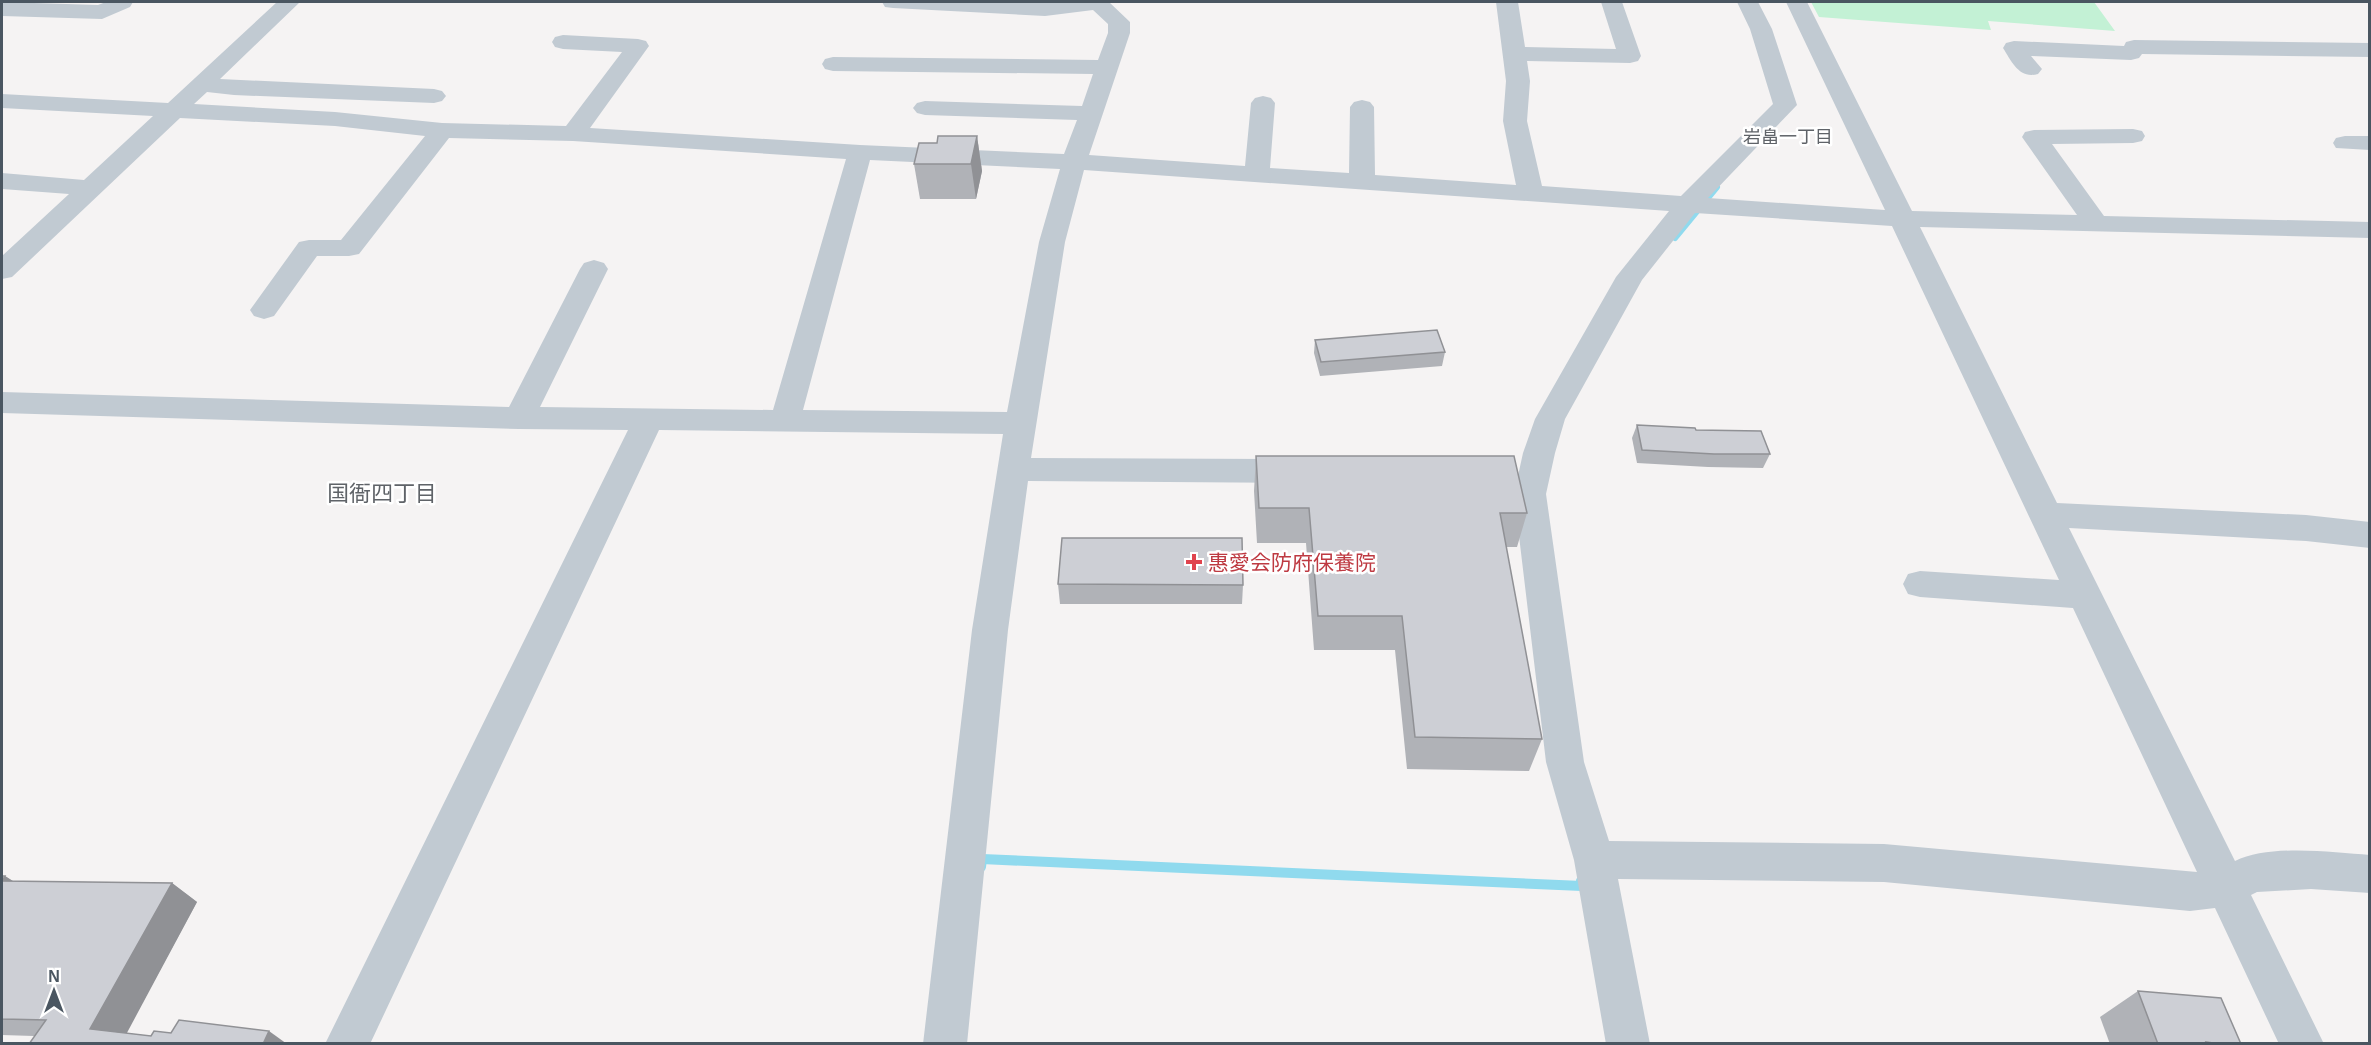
<svg xmlns="http://www.w3.org/2000/svg" width="2371" height="1045" viewBox="0 0 2371 1045" font-family="Arial,'Noto Sans JP',sans-serif">
<rect width="100%" height="100%" fill="#f5f3f3"/>
<polygon fill="#c3f1d5" points="1811,2 2094,2 2115,31 1988,21 1991,30 1819,17"/>
<g fill="none" stroke-linecap="round" stroke-linejoin="round">
<polyline stroke="#90daee" stroke-width="6" points="1675,238 1717,187"/>
<polyline stroke="#90daee" stroke-width="10" points="981,867 982,859 1582,886 1581,881"/>
<g fill="#c1cad2" fill-rule="evenodd">
<polygon points="2,2 98,5 106,2 133,2 130,7 102,19 2,16"/>
<path d="M 277,2 L 300,2 L 220,79 L 434,89 L 442,91 L 446,96 L 442,101 L 434,103 L 234,95 L 207,92 L 194,104 L 335,112 L 442,123 L 566,126 L 622,52 L 563,49 L 555,47 L 552,42 L 555,37 L 563,35 L 638,39 L 646,41 L 649,46 L 590,128 L 860,145 L 1064,154 L 1077,120 L 925,115 L 917,113 L 913,108 L 917,103 L 925,101 L 1082,106 L 1093,74 L 833,71 L 825,69 L 822,64 L 825,59 L 833,57 L 1098,60 L 1108,33 L 1108,24 L 1093,10 L 1045,16 L 893,8 L 885,7 L 882,2 L 1109,2 L 1130,22 L 1130,33 L 1089,155 L 1245,166 L 1251,103 L 1255,98 L 1263,96 L 1271,98 L 1275,103 L 1270,168 L 1349,173 L 1350,107 L 1354,102 L 1362,100 L 1370,102 L 1374,107 L 1375,175 L 1516,185 L 1503,121 L 1506,81 L 1496,2 L 1518,2 L 1525,47 L 1616,49 L 1601,2 L 1622,2 L 1641,56 L 1638,61 L 1630,63 L 1527,61 L 1530,81 L 1527,121 L 1542,186 L 1681,196 L 1773,104 L 1750,29 L 1737,2 L 1758,2 L 1772,29 L 1797,105 L 1708,198 L 1885,210 L 1786,2 L 1807,2 L 1912,211 L 2077,215 L 2022,137 L 2025,132 L 2034,130 L 2133,129 L 2142,131 L 2145,136 L 2142,141 L 2133,143 L 2052,144 L 2104,216 L 2370,222 L 2370,238 L 1920,227 L 2057,503 L 2306,515 L 2370,522 L 2370,548 L 2306,541 L 2069,528 L 2235,861 C 2269,844 2332,852 2370,855 L 2370,893 L 2311,889 L 2257,892 L 2251,895 L 2324,1044 L 2279,1044 L 2215,908 L 2190,911 L 1884,882 L 1618,879 L 1650,1044 L 1606,1044 L 1574,860 L 1546,762 L 1514,494 L 1523,453 L 1535,419 L 1616,277 L 1669,211 L 1084,170 L 1065,242 L 1031,458 L 1299,459 L 1310,463 L 1315,471 L 1310,479 L 1299,483 L 1028,481 L 1008,630 L 967,1044 L 923,1044 L 972,630 L 1003,434 L 659,430 L 370,1044 L 325,1044 L 628,430 L 519,429 L 2,413 L 2,392 L 509,407 L 580,269 L 584,263 L 594,260 L 604,263 L 608,269 L 540,407 L 773,410 L 846,159 L 573,141 L 449,138 L 359,254 L 349,256 L 317,256 L 274,316 L 264,319 L 254,316 L 250,310 L 299,242 L 309,240 L 341,240 L 425,136 L 335,126 L 180,118 L 12,277 L 2,279 L 2,256 L 69,194 L 2,189 L 2,173 L 84,180 L 153,116 L 2,108 L 2,94 L 168,103 ZM 870,160 L 1060,169 L 1039,242 L 1007,412 L 803,410 ZM 1695,213 L 1892,226 L 2059,580 L 1920,571 L 1908,574 L 1903,584 L 1908,594 L 1920,597 L 2073,608 L 2197,872 L 1884,844 L 1609,841 L 1584,762 L 1546,494 L 1555,453 L 1565,419 L 1642,280 Z"/>
<path d="M 2134,40 L 2370,43 L 2370,57 L 2142,54 L 2139,58 L 2131,60 L 2031,56 L 2042,69 L 2038,74 C 2019,79 2012,62 2003,48 L 2006,43 L 2014,41 L 2124,46 L 2126,42 Z"/>
<polygon points="2345,136 2370,136 2370,150 2336,148 2333,143 2336,138"/>
</g>
</g>
<g fill="#b0b2b7">
<polygon points="977,136 982,171 976,199 920,199 914,164 937,143"/>
<polygon points="1315,340 1445,352 1442,366 1320,376 1314,353"/>
<polygon points="1637,425 1770,454 1763,468 1708,467 1637,463 1632,438"/>
<polygon points="1256,456 1527,513 1517,547 1506,547 1542,739 1529,771 1407,769 1395,650 1314,650 1306,543 1257,543 1254,491"/>
<polygon points="1058,584 1243,585 1242,604 1060,604"/>
<polygon points="2,876 5,876 13,881 172,883 197,902 126,1033 151,1036 287,1044 2,1035"/>
<polygon points="2138,991 2241,1044 2110,1044 2100,1017"/>
</g>
<g fill="#909195">
<polygon points="977,136 982,171 976,199 971,164"/>
<polygon points="5,876 34,895 2,881"/>
<polygon points="172,883 197,902 121,1044 90,1029"/>
<polygon points="269,1031 287,1044 263,1044"/>
</g>
<g fill="#cdcfd5" stroke="#909195" stroke-width="1.5">
<polygon points="938,136 977,136 971,164 914,164 919,143 937,143"/>
<polygon points="1437,330 1445,352 1321,362 1315,340"/>
<polygon points="1637,425 1695,428 1696,430 1761,431 1770,454 1714,454 1642,450"/>
<polygon points="1256,456 1514,456 1527,513 1500,513 1542,739 1415,737 1402,616 1318,616 1309,508 1259,508"/>
<polygon points="1062,538 1242,538 1243,585 1058,584"/>
<polygon points="2,876 5,876 2,881 172,883 90,1029 151,1036 154,1031 171,1033 179,1020 269,1031 263,1044 29,1044 46,1020 2,1019"/>
<polygon points="2138,991 2221,998 2241,1044 2220,1044 2206,1042 2207,1044 2158,1044"/>
</g>
<path fill="#e0444e" stroke="#fff" stroke-width="2" d="M1191 553h6v6h6v6h-6v6h-6v-6h-6v-6h6z"/>
<g text-anchor="middle" dominant-baseline="central" stroke-width="5" stroke-linejoin="round" paint-order="stroke">
<g font-size="18" fill="#5f6368" stroke="#fff">
<text x="1788" y="137">岩畠一丁目</text>
</g>
<g font-size="21" fill="#be3a42" stroke="#fff" text-anchor="start">
<text x="1208" y="562">惠愛会防府保養院</text>
</g>
<g font-size="22" fill="#5f6368" stroke="#fff">
<text x="382" y="493">国衙四丁目</text>
</g>
</g>
<rect width="2371" height="1045" fill="none" stroke="#4a5661" stroke-width="6"/>
<g transform="translate(54 991)" stroke="#ffffff" stroke-width="4.5" paint-order="stroke">
<path d="M0-4.5L10 22L0 15L-10 22Z" fill="#4a5661"/>
<text y="-9" font-size="16" font-weight="bold" text-anchor="middle" fill="#4a5661">N</text>
</g>
</svg>
